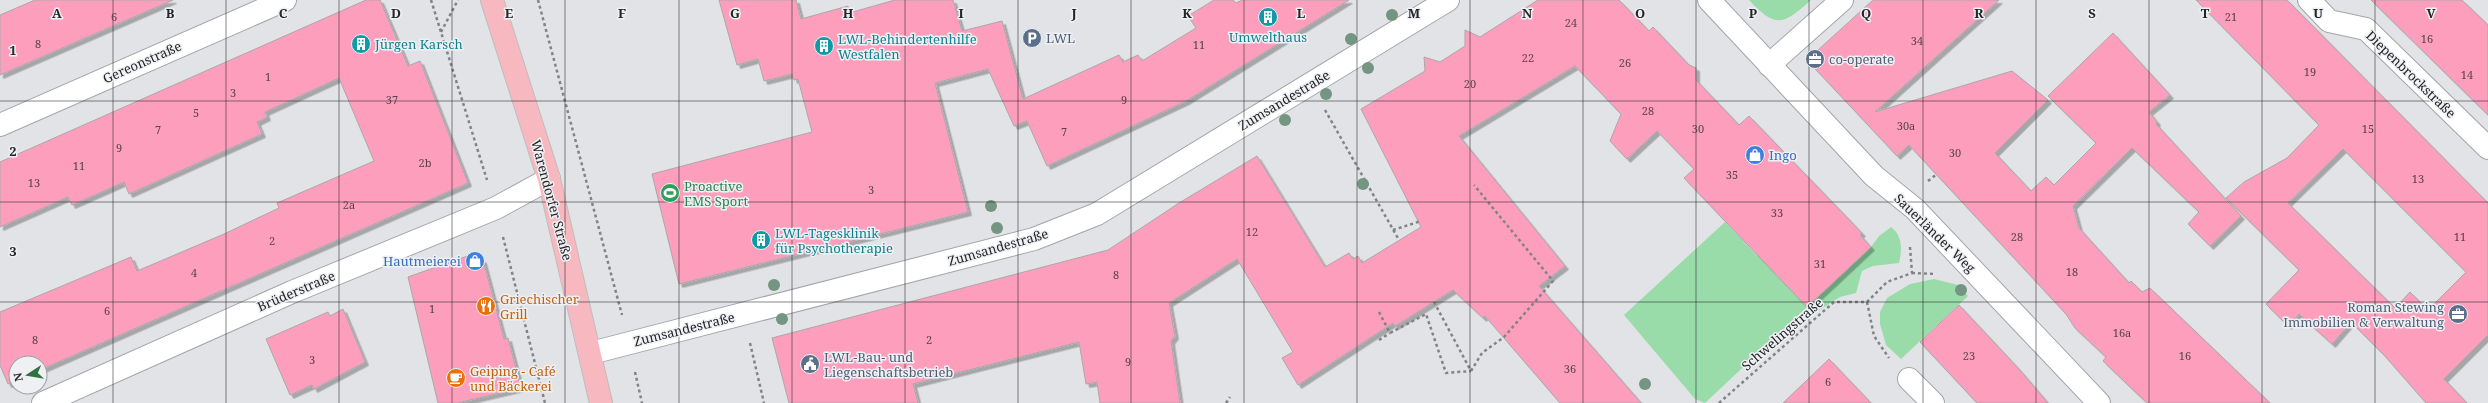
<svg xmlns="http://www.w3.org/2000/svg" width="2488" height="403" viewBox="0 0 2488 403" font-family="'Noto Serif',serif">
<defs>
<filter id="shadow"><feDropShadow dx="3.5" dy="3.5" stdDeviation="0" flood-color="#0004"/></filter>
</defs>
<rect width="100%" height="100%" fill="#e2e3e7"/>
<g fill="#99dca9">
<path d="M 1749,0 L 1811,0 C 1783,25 1776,29 1749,0 Z"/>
<path d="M 1725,222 L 1757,256 L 1780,234 L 1797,252 L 1775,274 L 1807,307 L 1871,247 L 1879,236 L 1891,227 C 1903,236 1902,250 1899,263 L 1873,266 L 1862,271 L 1856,293 L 1840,297 L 1813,314 L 1807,307 L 1705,403 L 1695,399 L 1624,315 Z"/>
<polygon points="1934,279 1958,285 1968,296 1901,359 1886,345 1880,324 1880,312 1887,298 1910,284"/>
</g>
<g fill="#fe9ebd" stroke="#aca7a8" fill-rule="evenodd" filter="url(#shadow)">
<polygon points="35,0 173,0 0,75 0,15"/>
<polygon points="366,0 380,0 408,66 420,61 468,183 40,370 40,363 16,363 16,381 8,384 0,365 0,312 131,257 137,271 224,234 279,208 277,203 374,161 339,78 265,112 267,117 257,122 262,134 129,194 124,182 72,205 68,197 0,227 0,162"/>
<polygon points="719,0 796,0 801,19 848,6 849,13 895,0 953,0 962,31 1002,21 1023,99 1119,55 1123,62 1138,55 1142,61 1196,28 1188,16 1214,0 1233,0 1236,3 1242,0 1349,0 1186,101 1047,166 1027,121 1014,126 988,69 935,83 968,212 679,284 652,174 812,132 798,79 794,80 792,74 764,81 758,59 737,65"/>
<polygon points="1538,0 1619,0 1649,31 1653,27 1689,65 1696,68 1696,80 1739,125 1749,116 1862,233 1860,235 1871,247 1807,307 1684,178 1694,169 1657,131 1627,159 1610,141 1621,114 1575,66 1459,136 1565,266 1539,286 1641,403 1560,403 1485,316 1483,318 1453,290 1395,326 1393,323 1298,385 1282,358 1293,352 1237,259 1169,303 1175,336 1171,341 1180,403 1100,403 1097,382 1086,384 1079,342 913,384 918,403 789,403 772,338 1108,250 1179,203 1257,156 1325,267 1349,253 1353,259 1358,256 1362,263 1421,227 1361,109 1425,71 1424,57 1440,62 1465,46 1465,30 1480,37"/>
<polygon points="1873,0 1999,0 1875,112 2012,71 2048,100 1995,153 2031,191 2046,177 2054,185 2096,143 2048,96 2113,33 2170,95 2149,112 2157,122 2156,124 2241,216 2210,246 2188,224 2199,212 2132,148 2073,206 2079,228 2129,283 2131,281 2142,292 2150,288 2270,403 2147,403 2103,361 2106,357 2075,328 2066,314 1909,145 1897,156 1807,60"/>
<path d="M 2196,0 L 2287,0 L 2488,203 L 2488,335 L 2444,379 L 2467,403 L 2426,403 L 2384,355 L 2351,322 L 2332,344 L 2299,314 L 2288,326 L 2266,304 L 2299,270 L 2226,198 L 2244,182 L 2287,158 L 2319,125 ZM 2343,149 L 2466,272 L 2428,310 L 2410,292 L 2395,308 L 2288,203 Z"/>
<polygon points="2371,0 2462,0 2488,25 2488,115"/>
<polygon points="473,254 483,260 504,339 508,338 521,388 457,403 438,403 408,277"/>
<polygon points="1959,305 2018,368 2048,403 1977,403 1920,342"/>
<polygon points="343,309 365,362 314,389 312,385 290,395 266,339 328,312 330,316"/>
<polygon points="1829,359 1871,403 1783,403"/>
</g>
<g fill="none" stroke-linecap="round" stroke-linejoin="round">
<g stroke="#a4a5a9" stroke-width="24">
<g id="minor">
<polyline points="1709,0 1874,176 1915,209 2099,403"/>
<polyline points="2309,0 2329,21 2366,29 2488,148"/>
<polyline points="1769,65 1842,0"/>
<polyline points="0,125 285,0"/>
<polyline points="591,353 1034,239 1097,214 1448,0"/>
<polyline points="1909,379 1933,403"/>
<polyline points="43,403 292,292 496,208 549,179"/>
</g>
</g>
<g stroke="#bdbebe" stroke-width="24">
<polyline id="major" points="492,0 549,179 601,403"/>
</g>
<g stroke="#828386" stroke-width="2.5" stroke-dasharray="3 3" stroke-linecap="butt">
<polyline points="431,0 487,180"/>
<polyline points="538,0 622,315"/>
<polyline points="441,32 458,0"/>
<polyline points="1325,110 1399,240"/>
<polyline points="1928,181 1937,174"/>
<polyline points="1393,230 1421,221"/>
<polyline points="503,237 545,403"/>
<polyline points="1912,273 1936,274"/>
<polyline points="1434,302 1471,371"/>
<polyline points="1867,302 1874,336 1889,358"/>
<polyline points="1379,312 1390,333 1426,314 1446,373 1471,371"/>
<polyline points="1379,340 1390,333"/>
<polyline points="750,343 764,403"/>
<polyline points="1471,371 1482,353 1504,337 1553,281 1474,185"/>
<polyline points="635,372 642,403"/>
<polyline points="1226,403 1230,397"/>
<polyline points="1719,403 1834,302 1867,302 1887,282 1912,273 1910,247"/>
</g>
<use href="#minor" stroke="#fff" stroke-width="22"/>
<use href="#major" stroke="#f7b8bf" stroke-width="22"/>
</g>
<g fill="#739581">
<circle cx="1392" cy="15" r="6"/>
<circle cx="1351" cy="39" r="6"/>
<circle cx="1368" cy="68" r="6"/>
<circle cx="1326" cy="94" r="6"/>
<circle cx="1285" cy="120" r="6"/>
<circle cx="1363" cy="184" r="6"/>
<circle cx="991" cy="206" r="6"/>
<circle cx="997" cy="228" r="6"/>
<circle cx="774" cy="285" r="6"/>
<circle cx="1961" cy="290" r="6"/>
<circle cx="782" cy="319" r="6"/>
<circle cx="1645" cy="384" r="6"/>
</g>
<path fill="none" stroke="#242527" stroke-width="1" stroke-opacity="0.55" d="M 113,0 L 113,403M 226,0 L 226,403M 339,0 L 339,403M 452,0 L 452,403M 565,0 L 565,403M 679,0 L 679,403M 792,0 L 792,403M 905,0 L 905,403M 1018,0 L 1018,403M 1131,0 L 1131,403M 1244,0 L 1244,403M 1357,0 L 1357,403M 1470,0 L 1470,403M 1583,0 L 1583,403M 1696,0 L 1696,403M 1809,0 L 1809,403M 1923,0 L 1923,403M 2036,0 L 2036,403M 2149,0 L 2149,403M 2262,0 L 2262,403M 2375,0 L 2375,403M 0,101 L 2488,101M 0,202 L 2488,202M 0,302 L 2488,302"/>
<defs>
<g id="building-disc" transform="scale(1)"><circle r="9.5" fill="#0f9aa8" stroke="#eff0f4"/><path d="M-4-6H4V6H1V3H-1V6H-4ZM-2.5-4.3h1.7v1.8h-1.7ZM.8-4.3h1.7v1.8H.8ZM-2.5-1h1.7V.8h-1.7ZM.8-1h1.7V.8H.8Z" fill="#fff"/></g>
<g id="parking-disc" transform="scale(1)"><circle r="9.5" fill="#5c6f8a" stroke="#eff0f4"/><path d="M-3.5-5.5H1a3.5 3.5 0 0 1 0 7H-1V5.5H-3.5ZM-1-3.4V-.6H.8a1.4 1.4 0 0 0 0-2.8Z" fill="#fff"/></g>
<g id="office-disc" transform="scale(1)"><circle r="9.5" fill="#5c6f8a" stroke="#eff0f4"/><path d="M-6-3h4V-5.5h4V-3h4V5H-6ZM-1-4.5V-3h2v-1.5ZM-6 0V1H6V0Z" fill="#fff"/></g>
<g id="shop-disc" transform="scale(1)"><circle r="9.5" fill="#3f7fe0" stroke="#eff0f4"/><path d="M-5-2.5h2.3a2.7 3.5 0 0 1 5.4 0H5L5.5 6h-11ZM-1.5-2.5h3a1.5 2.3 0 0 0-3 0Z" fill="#fff"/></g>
<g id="stadium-disc" transform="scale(1)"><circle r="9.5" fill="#2e9e5b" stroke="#eff0f4"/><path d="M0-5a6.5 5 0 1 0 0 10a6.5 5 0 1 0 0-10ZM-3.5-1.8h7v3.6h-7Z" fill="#fff"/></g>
<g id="restaurant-disc" transform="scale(1)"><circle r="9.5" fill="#e8710a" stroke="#eff0f4"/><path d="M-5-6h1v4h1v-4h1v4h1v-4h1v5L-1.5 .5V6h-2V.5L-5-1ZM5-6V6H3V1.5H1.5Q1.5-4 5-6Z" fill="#fff"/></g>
<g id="civic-disc" transform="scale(1)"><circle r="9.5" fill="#5c6f8a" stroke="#eff0f4"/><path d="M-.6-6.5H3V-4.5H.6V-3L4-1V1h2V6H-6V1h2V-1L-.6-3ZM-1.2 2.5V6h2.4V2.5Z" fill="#fff"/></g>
<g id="cafe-disc" transform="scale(1)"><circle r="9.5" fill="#e8710a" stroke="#eff0f4"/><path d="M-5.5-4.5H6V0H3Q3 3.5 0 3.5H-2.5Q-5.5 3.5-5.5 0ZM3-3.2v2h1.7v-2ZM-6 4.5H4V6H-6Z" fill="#fff"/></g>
</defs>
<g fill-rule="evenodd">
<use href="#building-disc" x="1268" y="17"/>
<use href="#parking-disc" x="1032" y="38"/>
<use href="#building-disc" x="361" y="44"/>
<use href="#building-disc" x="824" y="46"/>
<use href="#office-disc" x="1815" y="59"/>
<use href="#shop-disc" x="1755" y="155"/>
<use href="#stadium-disc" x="670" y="193"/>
<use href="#building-disc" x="761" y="240"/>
<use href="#shop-disc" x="475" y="261"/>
<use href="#restaurant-disc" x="486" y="306"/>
<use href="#office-disc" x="2458" y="314"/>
<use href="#civic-disc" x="810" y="364"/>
<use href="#cafe-disc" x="456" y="378"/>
</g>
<g text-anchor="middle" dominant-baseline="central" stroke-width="3" stroke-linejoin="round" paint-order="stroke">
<g font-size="11" fill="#5a434c">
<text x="114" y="16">6</text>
<text x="2231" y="16">21</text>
<text x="1571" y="22">24</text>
<text x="2427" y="38">16</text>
<text x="1917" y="40">34</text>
<text x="38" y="43">8</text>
<text x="1199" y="44">11</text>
<text x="1528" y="57">22</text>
<text x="1625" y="62">26</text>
<text x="2310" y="71">19</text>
<text x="2467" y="74">14</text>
<text x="268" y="76">1</text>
<text x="1470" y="83">20</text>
<text x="233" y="92">3</text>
<text x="392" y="99">37</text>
<text x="1124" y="99">9</text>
<text x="1648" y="110">28</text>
<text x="196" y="112">5</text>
<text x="1906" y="125">30a</text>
<text x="1698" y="128">30</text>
<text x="2368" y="128">15</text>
<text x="158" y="129">7</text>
<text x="1064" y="131">7</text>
<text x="119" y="147">9</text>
<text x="1955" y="152">30</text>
<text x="425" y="162">2b</text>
<text x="79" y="165">11</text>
<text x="1732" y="174">35</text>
<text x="2418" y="178">13</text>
<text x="34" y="182">13</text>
<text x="871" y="189">3</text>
<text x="349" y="204">2a</text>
<text x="1777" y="212">33</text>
<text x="1252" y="231">12</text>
<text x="2017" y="236">28</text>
<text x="2460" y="236">11</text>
<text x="272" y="240">2</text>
<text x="1820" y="263">31</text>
<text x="2072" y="271">18</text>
<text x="194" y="272">4</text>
<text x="1116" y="274">8</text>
<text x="432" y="308">1</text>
<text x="107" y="310">6</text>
<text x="2122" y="332">16a</text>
<text x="35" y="339">8</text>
<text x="929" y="339">2</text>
<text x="1969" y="355">23</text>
<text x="2185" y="355">16</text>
<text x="312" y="359">3</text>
<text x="1128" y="361">9</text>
<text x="1570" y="368">36</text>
<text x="1828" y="381">6</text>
</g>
<g font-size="13" fill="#0d838f" stroke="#eff0f4" text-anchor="start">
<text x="1268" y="37" text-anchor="middle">Umwelthaus</text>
<text x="838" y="39">LWL-Behindertenhilfe<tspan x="838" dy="15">Westfalen</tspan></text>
<text x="375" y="44">Jürgen Karsch</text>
<text x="775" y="233">LWL-Tagesklinik<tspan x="775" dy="15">für Psychotherapie</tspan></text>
</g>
<g font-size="13" fill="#4e5e75" stroke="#eff0f4" text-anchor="start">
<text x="1046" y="38">LWL</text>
<text x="1829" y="59">co-operate</text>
<text x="2444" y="307" text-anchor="end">Roman Stewing<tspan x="2444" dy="15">Immobilien &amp; Verwaltung</tspan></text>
<text x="824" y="357">LWL-Bau- und<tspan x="824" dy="15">Liegenschaftsbetrieb</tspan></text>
</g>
<g font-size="13" fill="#242527" stroke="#eff0f4">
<text transform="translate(142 62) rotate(-24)">Gereonstraße</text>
<text transform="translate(2411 74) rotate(44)">Diepenbrockstraße</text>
<text transform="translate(1284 100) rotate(-31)">Zumsandestraße</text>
<text transform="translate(552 200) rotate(75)">Warendorfer Straße</text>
<text transform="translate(1935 233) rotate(44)">Sauerländer Weg</text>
<text transform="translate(998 247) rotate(-16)">Zumsandestraße</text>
<text transform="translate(296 291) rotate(-23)">Brüderstraße</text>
<text transform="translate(684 329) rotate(-14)">Zumsandestraße</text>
<text transform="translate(1782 334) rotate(-41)">Schwelingstraße</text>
</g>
<g font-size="13" fill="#366cbe" stroke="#eff0f4" text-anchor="start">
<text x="1769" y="155">Ingo</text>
<text x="461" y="261" text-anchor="end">Hautmeierei</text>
</g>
<g font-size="13" fill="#27864d" stroke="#eff0f4" text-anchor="start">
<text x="684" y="186">Proactive<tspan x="684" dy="15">EMS Sport</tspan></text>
</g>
<g font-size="13" fill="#c56008" stroke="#eff0f4" text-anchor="start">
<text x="500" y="299">Griechischer<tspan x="500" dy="15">Grill</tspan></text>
<text x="470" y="371">Geiping - Café<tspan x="470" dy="15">und Bäckerei</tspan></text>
</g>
</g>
<g font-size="13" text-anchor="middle" font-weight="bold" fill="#242527" stroke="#eff0f4" stroke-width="3" stroke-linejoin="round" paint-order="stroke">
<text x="57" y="18">A</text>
<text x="170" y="18">B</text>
<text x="283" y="18">C</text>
<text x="396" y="18">D</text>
<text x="509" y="18">E</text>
<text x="622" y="18">F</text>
<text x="735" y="18">G</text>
<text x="848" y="18">H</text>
<text x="961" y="18">I</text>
<text x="1074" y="18">J</text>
<text x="1187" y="18">K</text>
<text x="1301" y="18">L</text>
<text x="1414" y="18">M</text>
<text x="1527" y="18">N</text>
<text x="1640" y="18">O</text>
<text x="1753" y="18">P</text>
<text x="1866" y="18">Q</text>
<text x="1979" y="18">R</text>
<text x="2092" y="18">S</text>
<text x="2205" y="18">T</text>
<text x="2318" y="18">U</text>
<text x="2431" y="18">V</text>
<text x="13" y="55">1</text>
<text x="13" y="156">2</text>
<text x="13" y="256">3</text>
</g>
<g transform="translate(28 375) rotate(258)"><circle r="19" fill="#eff0f4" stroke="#9e9fa2"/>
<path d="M0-3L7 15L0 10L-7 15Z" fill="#2d733f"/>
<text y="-6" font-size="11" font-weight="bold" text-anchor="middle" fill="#242527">N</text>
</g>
</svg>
